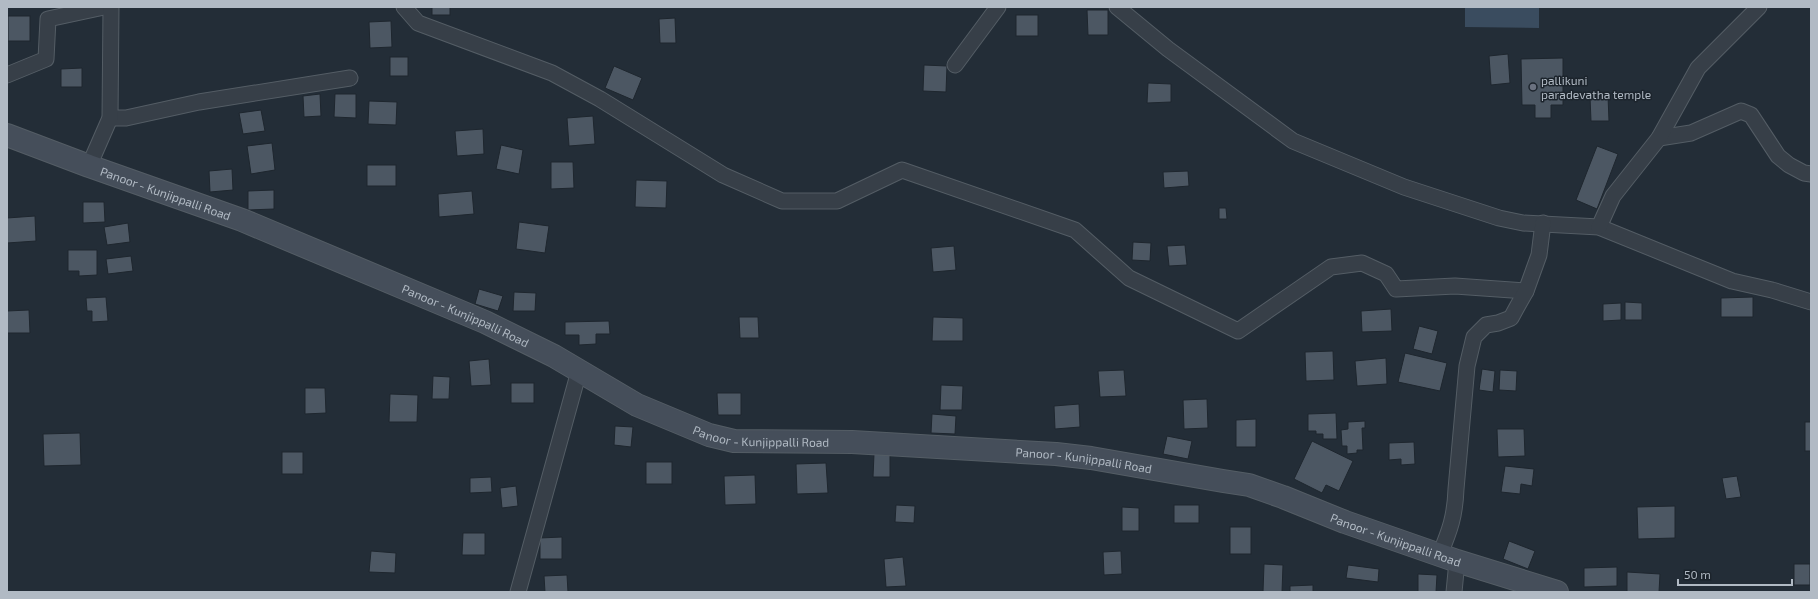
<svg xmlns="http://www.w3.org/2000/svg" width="1818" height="599" viewBox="0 0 1818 599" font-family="'Exo 2',sans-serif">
<rect width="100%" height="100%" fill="#232d37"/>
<polygon fill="#3a4c5f" points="1465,7 1539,7 1539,28 1465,27"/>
<g fill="#4c5763" stroke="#1e262e">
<rect x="432" y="7" width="18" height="8"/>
<polygon points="1087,10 1108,10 1108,35 1088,35"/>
<rect x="1016" y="15" width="22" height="21"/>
<rect x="8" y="16" width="22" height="25"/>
<polygon points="675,18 676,43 660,43 659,19"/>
<polygon points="391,21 392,47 370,48 369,22"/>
<polygon points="1508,54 1510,83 1491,85 1489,56"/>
<rect x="390" y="57" width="18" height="19"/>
<polygon points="1563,58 1563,105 1551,105 1551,118 1535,118 1535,105 1522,105 1521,59"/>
<polygon points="924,65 947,66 946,92 923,91"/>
<polygon points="614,66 642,78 633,100 605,88"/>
<polygon points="82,68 82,87 61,87 61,69"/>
<polygon points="1148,83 1171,84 1171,102 1147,103"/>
<polygon points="320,94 321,116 304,117 303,96"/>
<polygon points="335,94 356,94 356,118 334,117"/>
<polygon points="1608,96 1609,121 1591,121 1590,97"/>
<polygon points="369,101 397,102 396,125 368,124"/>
<polygon points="261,110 265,131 243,134 239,113"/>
<polygon points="593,116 595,144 569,146 567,118"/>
<polygon points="483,129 484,154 457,156 455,131"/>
<polygon points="272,143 275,170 251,174 247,146"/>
<polygon points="501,145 523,150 519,174 496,169"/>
<polygon points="1597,146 1618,154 1597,209 1576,200"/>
<polygon points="551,162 573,162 574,188 551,189"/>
<rect x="367" y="165" width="29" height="21"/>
<polygon points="232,169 233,190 210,192 209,171"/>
<polygon points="1188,171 1189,186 1164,188 1163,172"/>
<polygon points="636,180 667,181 666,208 635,207"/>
<polygon points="274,190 274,209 248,210 248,191"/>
<polygon points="472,191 474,214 439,217 438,194"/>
<polygon points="83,202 104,202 105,222 83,223"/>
<polygon points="1219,208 1226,208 1227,219 1219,219"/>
<polygon points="35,216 36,241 7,243 7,218"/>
<polygon points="519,222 549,226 545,253 516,249"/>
<polygon points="128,223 130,242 107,245 104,227"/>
<polygon points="1133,242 1151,243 1150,261 1132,260"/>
<polygon points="1185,245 1187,265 1169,266 1167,246"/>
<polygon points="954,246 956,270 933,272 931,248"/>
<polygon points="68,250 97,250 97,275 79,276 79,271 68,271"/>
<polygon points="131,256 133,271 108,274 106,259"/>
<polygon points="479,289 503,296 498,311 475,304"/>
<polygon points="514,292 536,293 535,311 513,311"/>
<polygon points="106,297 108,321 92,322 92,311 87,311 86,298"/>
<polygon points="1753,297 1753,317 1721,317 1721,298"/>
<polygon points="1625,302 1642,303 1642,320 1625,320"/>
<polygon points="1621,303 1621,320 1603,321 1603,304"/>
<polygon points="1391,309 1392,331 1362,332 1361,311"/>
<polygon points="29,310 30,333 7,333 7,311"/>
<polygon points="739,317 758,317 759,338 740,338"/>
<polygon points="933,317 963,318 963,341 932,341"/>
<polygon points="609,321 610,334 596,334 596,344 579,345 579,335 565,335 565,322"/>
<polygon points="1419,326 1438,331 1432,354 1413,349"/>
<polygon points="1333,351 1334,380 1306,381 1305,352"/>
<polygon points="1405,353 1447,363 1440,391 1398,382"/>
<polygon points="1386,358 1387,384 1357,386 1355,361"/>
<polygon points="489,359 491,385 471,386 469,361"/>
<polygon points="1482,369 1495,371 1493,392 1479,390"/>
<polygon points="1124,370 1126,396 1100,397 1098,371"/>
<polygon points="1500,370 1517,371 1516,391 1499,390"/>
<polygon points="433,376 450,377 449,399 432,399"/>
<rect x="511" y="383" width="23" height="20"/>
<polygon points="941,385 963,386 962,410 940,410"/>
<polygon points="305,388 325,388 326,413 305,414"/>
<polygon points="717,393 741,393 741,415 718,415"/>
<polygon points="390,394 418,395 417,422 389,422"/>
<polygon points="1207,399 1208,428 1184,429 1183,400"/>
<polygon points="1079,404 1080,427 1055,429 1054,406"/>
<polygon points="1336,413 1337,439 1323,439 1323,434 1316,434 1316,431 1308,431 1308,414"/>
<polygon points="932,414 956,416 955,434 931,433"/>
<polygon points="1256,419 1256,447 1236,447 1236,420"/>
<polygon points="1365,421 1365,428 1362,428 1363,450 1357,450 1357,453 1347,454 1347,446 1342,446 1341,430 1348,429 1348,422"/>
<rect x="1805" y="422" width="6" height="29"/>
<polygon points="615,426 633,427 631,447 614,445"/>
<polygon points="1497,429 1524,429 1525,456 1498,457"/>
<polygon points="80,433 81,465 44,466 43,434"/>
<polygon points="1167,436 1192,441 1188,459 1163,454"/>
<polygon points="1312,441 1353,461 1339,491 1326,485 1322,493 1294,479"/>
<polygon points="1414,442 1415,464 1401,465 1401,459 1389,460 1389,443"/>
<rect x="282" y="452" width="21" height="22"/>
<polygon points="874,454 890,454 890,477 873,477"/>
<rect x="646" y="462" width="26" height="22"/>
<polygon points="826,463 828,493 797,494 796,464"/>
<polygon points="1505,466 1534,469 1532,486 1521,484 1520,494 1501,492"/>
<polygon points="755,475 756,504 725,505 724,476"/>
<polygon points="1737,476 1741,497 1726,499 1722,478"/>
<polygon points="491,477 492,492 470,493 470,478"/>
<polygon points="516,486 518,506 502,508 500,488"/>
<polygon points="896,505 915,506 914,523 895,522"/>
<rect x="1174" y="505" width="25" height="18"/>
<polygon points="1675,506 1675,538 1638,539 1637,507"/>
<polygon points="1122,507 1139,508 1139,531 1122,531"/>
<rect x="1230" y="527" width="21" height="27"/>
<polygon points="463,533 485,533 485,555 462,555"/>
<polygon points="562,537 562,559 540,559 540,538"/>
<polygon points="1509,541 1535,551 1528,569 1503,559"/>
<polygon points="371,551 396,553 395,573 369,572"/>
<polygon points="1121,551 1122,574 1104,575 1103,552"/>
<polygon points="903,557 906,586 886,587 884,559"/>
<polygon points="1264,564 1283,565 1282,592 1263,592"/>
<rect x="1794" y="564" width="16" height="21"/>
<polygon points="1348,565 1379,569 1378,582 1346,578"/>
<polygon points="1617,567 1617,586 1584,587 1584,568"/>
<polygon points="1627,572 1660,574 1659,592 1627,592"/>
<polygon points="1418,574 1437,575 1436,592 1418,592"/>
<polygon points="567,575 568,592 545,592 544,576"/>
<polygon points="1313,585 1313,592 1290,592 1290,586"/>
</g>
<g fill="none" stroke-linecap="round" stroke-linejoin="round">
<g stroke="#545d65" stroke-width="17">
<g id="minor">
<polyline points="404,7 418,23 552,73 600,99 723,175 782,201 837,201 902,170 1075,230 1129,278 1238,331 1331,267 1362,263 1386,274 1396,289 1455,286 1526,291"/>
<polyline points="1117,7 1168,49 1293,141 1404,187 1499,218 1523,223 1599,227 1732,281 1772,290 1811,302"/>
<polyline points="955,65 998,7"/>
<polyline points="7,75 46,59 48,19 104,7"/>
<polyline points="110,118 126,118 199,102 350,78"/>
<polyline points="1659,138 1691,133 1741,111 1751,115 1778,156 1789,165 1804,173 1811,174"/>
<polyline points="89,166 110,118 111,7"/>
<polyline points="1599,227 1613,196 1659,138 1698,68 1759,7"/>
<path d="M 1440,554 C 1450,530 1455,516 1456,489 L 1467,366 L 1474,337 L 1486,325 L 1498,323 L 1511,318 L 1517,307 L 1526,291 L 1539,255 L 1543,223"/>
<polyline points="518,592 579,371"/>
<polyline points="1454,592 1457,561"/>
</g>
</g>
<g stroke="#545d65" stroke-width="24">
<g id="secondary">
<path id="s1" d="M 7,135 L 89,166 L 242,220 L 485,322 L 554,356 L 637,405 L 709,435 L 734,441 L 852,442 L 1056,454 L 1091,458 L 1223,481 L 1249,485 L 1283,497 L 1345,522 L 1457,561 L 1557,592"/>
</g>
</g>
<use href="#minor" stroke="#373f48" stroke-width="15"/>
<use href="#secondary" stroke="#454e5a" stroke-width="22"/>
</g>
<circle fill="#6b7280" stroke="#1c242c" stroke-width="1.5" cx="1533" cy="87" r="4"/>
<g text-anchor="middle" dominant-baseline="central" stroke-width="3" stroke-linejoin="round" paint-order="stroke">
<g font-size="12" fill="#b1bac4" stroke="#1c242c" text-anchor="start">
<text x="1541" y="80">pallikuni<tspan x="1541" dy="14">paradevatha temple</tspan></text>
</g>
<g font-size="12" fill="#b1bac4" stroke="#1c242c">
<text stroke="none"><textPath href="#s1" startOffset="169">Panoor - Kunjippalli Road</textPath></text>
<text stroke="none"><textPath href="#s1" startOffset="493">Panoor - Kunjippalli Road</textPath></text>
<text stroke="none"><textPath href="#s1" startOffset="817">Panoor - Kunjippalli Road</textPath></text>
<text stroke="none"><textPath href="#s1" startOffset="1141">Panoor - Kunjippalli Road</textPath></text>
<text stroke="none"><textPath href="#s1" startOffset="1465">Panoor - Kunjippalli Road</textPath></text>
</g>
</g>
<rect width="1818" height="599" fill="none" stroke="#b1bac4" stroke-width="16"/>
<path d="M1678 579v6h114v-6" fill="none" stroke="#b1bac4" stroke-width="2"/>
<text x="1684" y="579" font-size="12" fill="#b1bac4" stroke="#1c242c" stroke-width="3" paint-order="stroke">50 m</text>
</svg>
